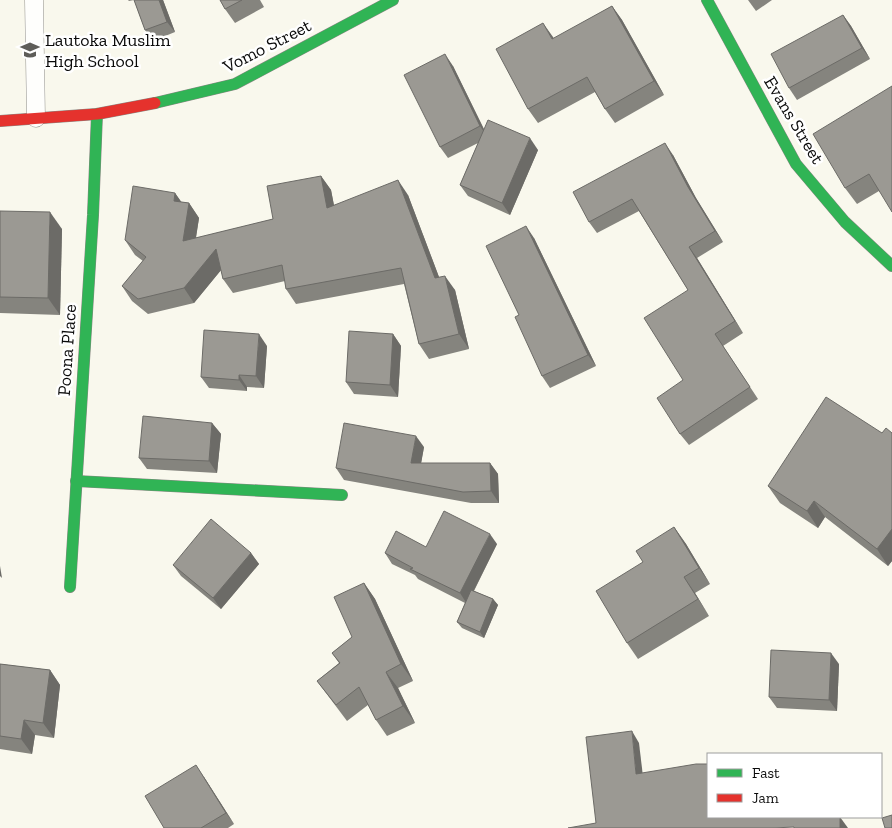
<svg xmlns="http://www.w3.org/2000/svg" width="892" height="828" viewBox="0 0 892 828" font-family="'Zilla Slab',serif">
<rect width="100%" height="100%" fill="#f9f8ed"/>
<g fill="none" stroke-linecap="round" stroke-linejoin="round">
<g stroke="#92918c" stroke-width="19">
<polyline id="lane" points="34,0 36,118"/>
</g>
<g stroke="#888883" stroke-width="12">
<g id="fast">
<polyline points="707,0 796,164 845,222 892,266"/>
<polyline points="155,103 235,84 393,0"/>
<polyline points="76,481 342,495"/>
<polyline points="70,587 93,215 97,114"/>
</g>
</g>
<g stroke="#888883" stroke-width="12">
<polyline id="jam" points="0,121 97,114 155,103"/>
</g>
<use href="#lane" stroke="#fefefc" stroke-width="18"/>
<use href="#fast" stroke="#30b455" stroke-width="11"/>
<use href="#jam" stroke="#e5322d" stroke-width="11"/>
</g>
<g fill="#85847e">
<polygon points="128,0 163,0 175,32 153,41 145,30 134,0 129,1"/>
<polygon points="220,0 260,0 264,7 235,23 225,9"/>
<polygon points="748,0 772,0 756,11"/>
<polygon points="612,6 622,20 664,95 615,123 605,109 595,92 538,123 528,109 554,39"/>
<polygon points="843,15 851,26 870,59 797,100 789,88"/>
<polygon points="453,66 484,129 538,150 510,215 468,196 460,185 478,143 448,158 440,147"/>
<polygon points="892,86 879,191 857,204 845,188"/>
<polygon points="673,155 696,198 723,242 697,258 743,333 723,346 758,399 689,445 680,434 688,290 639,211 597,233 589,222"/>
<polygon points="321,176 331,190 334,205 408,195 439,277 455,290 469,349 429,359 419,344 404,284 296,304 286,289 285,281 233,293 223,279 221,270 194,303 148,314 132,301 122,286 143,261 135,255 125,240 175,193 181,202 189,203 199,218 196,238 273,219"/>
<polygon points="0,211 62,229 60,315 0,313"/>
<polygon points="534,238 596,366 550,388 542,376 519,315"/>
<polygon points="393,334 401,346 398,397 354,394 346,382"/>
<polygon points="267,346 264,388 247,387 247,391 209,388 201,377"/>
<polygon points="212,423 221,434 217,473 147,469 139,458"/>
<polygon points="882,433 892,433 892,561 888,566 825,517 818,528 780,503 768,486"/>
<polygon points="424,447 421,463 490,463 498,474 499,503 471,503 344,480 336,468"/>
<polygon points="674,527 686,544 710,584 695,593 709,616 638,659 627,643 643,562"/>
<polygon points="497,544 474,591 493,599 498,605 484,638 462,628 457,622 465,603 418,579 415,575 392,564 385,553 426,547"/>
<polygon points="251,553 259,564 221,609 181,576 173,565"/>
<polygon points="364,583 375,599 413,681 398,688 415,723 387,736 376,720 368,705 347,721 317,681 339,663 332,653 352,637"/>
<polygon points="0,664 50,670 60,685 54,738 35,735 32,754 0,749"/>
<polygon points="839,664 837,711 777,708 769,697"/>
<polygon points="204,777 234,824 228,828 164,828"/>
</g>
<g fill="#6c6b67">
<polygon points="159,0 163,0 175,32 167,22"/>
<polygon points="612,6 622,20 664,95 654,81"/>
<polygon points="843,15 851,26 870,59 862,48"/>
<polygon points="543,23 553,37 562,54 552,39"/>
<polygon points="445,54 453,66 488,138 480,126"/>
<polygon points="530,138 538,150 510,215 502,203"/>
<polygon points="665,143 673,155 696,198 723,242 715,231 688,187"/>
<polygon points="321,176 331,190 337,222 327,208"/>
<polygon points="398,180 408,195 445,293 435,278"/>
<polygon points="175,193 185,207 174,201"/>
<polygon points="189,203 199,218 193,255 183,241"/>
<polygon points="50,212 62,229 60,315 48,298"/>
<polygon points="526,226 534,238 596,366 588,355"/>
<polygon points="689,247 697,258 743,333 735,321"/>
<polygon points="216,249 226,264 194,303 184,288"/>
<polygon points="445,276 455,290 469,349 459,334"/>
<polygon points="259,334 267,346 264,388 256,376"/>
<polygon points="393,334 401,346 398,397 390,385"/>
<polygon points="239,375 247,387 247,391 239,380"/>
<polygon points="212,423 221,434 217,473 209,461"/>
<polygon points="416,436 424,447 419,475 411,463"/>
<polygon points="490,463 498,474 499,503 491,491"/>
<polygon points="814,501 825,517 818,528 807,511"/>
<polygon points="674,527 686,544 710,584 699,568"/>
<polygon points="892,529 892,561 888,566 877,549"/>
<polygon points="490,534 497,544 467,604 460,593"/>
<polygon points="251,553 259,564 221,609 213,598"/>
<polygon points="0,566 2,578 0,576"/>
<polygon points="684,577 695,593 709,616 698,599"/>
<polygon points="364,583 375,599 413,681 401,664"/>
<polygon points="493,599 498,605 484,638 480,632"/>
<polygon points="831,653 839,664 837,711 829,700"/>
<polygon points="50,670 60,685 54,738 43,723"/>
<polygon points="386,672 398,688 415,723 403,706"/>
<polygon points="24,720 35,735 32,754 21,739"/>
<polygon points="632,731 639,743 644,785 636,774"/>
<polygon points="196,765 204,777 234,824 226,813"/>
<polygon points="840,817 848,828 840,828"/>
</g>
<g fill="#9b9993" stroke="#6c6b67">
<polygon points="134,0 159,0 167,22 145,30"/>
<polygon points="220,0 242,0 225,9"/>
<polygon points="612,6 654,81 605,109 587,77 528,109 496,49 543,23 552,39"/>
<polygon points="843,15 862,48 789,88 771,54"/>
<polygon points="445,54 480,126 440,147 404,75"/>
<polygon points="892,86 892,212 869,174 845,188 813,134"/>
<polygon points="488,120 530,138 502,203 460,185"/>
<polygon points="665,143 688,187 715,231 689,247 735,321 715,334 750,387 680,434 657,398 683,380 644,318 688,290 632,199 589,222 573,192"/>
<polygon points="321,176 327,208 398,180 435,278 445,276 459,334 419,344 401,268 286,289 282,265 223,279 216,249 184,288 138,299 122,286 146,257 125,240 133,186 175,193 174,201 189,203 183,241 273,219 267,186"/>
<polygon points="0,211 50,212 48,298 0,297"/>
<polygon points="526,226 588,355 542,376 515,317 519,315 486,246"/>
<polygon points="204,330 259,334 256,376 239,375 239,380 201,377"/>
<polygon points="349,331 393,334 390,385 346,382"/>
<polygon points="826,397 882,433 886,428 892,433 892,529 877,549 814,501 807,511 768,486"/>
<polygon points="143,416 212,423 209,461 139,458"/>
<polygon points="344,423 416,436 411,463 490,463 491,491 463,492 336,468"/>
<polygon points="444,511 490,534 460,593 410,569 413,568 385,553 396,531 426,547"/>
<polygon points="211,519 251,553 213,598 173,565"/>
<polygon points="674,527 699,568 684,577 698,599 627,643 596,591 643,562 636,551"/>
<polygon points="364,583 401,664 386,672 403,706 376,720 359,687 336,705 317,681 340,663 332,653 352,637 334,597"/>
<polygon points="471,590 493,599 480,632 457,622"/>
<polygon points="771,650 831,653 829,700 769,697"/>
<polygon points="0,664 50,670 43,723 24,720 21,739 0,736"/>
<polygon points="632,731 636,774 696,764 708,764 708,817 840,817 840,828 794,828 794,827 773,828 568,828 596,823 586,737"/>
<polygon points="196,765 226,813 201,828 164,828 145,796"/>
<polygon points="892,815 892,828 885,828 882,818"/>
</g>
<defs>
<g id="school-bare" transform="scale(1.5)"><path d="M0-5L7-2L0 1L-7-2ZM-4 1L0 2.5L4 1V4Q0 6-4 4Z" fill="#5e5d59" stroke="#fff" stroke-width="2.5" paint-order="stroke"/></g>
</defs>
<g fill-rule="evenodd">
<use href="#school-bare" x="30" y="50"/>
</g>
<g text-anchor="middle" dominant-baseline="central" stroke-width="5" stroke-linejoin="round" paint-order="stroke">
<g font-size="18" fill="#0a0a0a" stroke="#fff" text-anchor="start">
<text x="45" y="40">Lautoka Muslim<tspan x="45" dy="21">High School</tspan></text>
</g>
<g font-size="18" fill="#0a0a0a" stroke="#fff">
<text transform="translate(267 46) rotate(-27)">Vomo Street</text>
<text transform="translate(794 120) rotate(59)">Evans Street</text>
<text transform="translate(67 350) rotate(-86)">Poona Place</text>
</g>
</g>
<rect x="707" y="753" width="175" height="65" fill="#ffffff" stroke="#9d9d9d"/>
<rect x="717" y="769" width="25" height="8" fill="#30b455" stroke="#9d9d9d"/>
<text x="752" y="778" font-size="15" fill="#0a0a0a">Fast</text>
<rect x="717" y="794" width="25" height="8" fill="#e5322d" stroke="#9d9d9d"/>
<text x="752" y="803" font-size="15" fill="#0a0a0a">Jam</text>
</svg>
